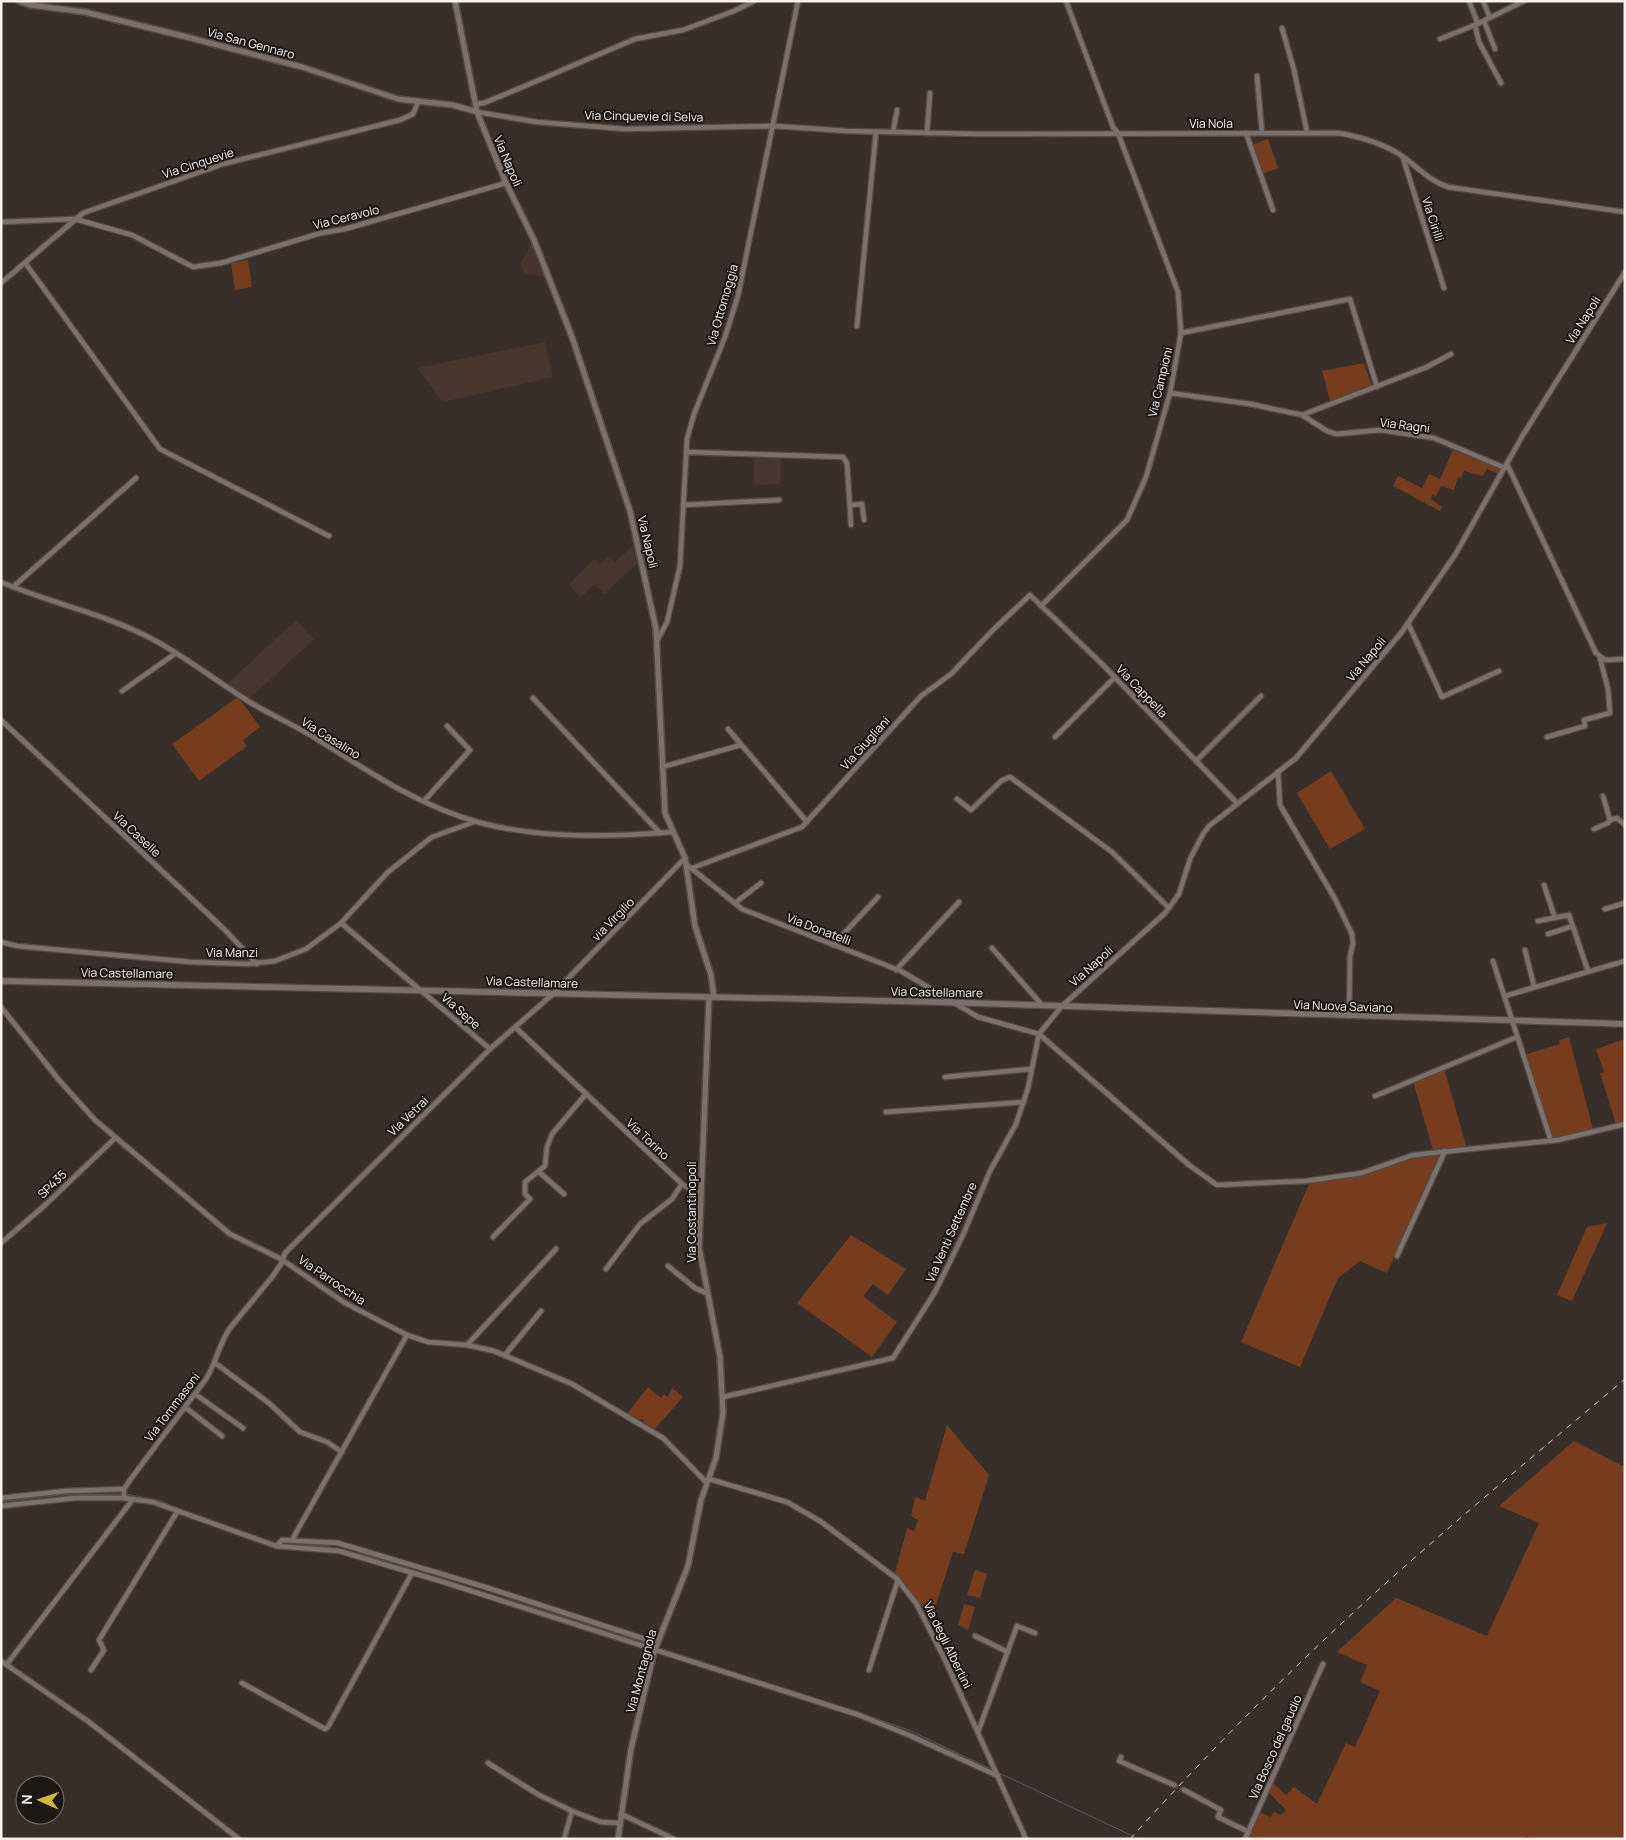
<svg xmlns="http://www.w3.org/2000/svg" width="1626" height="1840" viewBox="0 0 1626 1840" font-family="Manrope,sans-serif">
<rect width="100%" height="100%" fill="#392f2a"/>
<polygon fill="#47342c" points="533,242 547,277 529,274 525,275 520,263"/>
<g fill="#46362e">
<polygon points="545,342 553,377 443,402 417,368"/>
<polygon points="754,457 781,458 781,484 753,485"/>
<polygon points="635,544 639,561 605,594 595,584 581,597 569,585 594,559 599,564 608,556 615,562"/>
<polygon points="296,620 314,639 249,699 226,685"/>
</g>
<g fill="#753d1d">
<polygon points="1268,139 1278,168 1262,174 1252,145"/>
<polygon points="248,260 252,287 235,290 231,263"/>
<polygon points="1364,363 1372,387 1331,404 1322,371"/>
<polygon points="1453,450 1502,469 1499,474 1487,469 1483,476 1464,471 1461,478 1458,477 1454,490 1441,486 1436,496 1433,494 1431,499 1442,507 1440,511 1393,486 1398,476 1422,488 1429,474 1440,479"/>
<polygon points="238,697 260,727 243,740 247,746 199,781 172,744"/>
<polygon points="1331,771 1365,829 1330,849 1297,793"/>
<polygon points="1569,1037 1593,1129 1551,1140 1524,1055 1560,1044 1559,1040"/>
<polygon points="1625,1039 1625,1122 1616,1124 1600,1073 1604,1072 1596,1049"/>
<polygon points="1444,1068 1467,1149 1439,1151 1440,1156 1387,1273 1360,1261 1338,1278 1300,1367 1241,1342 1309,1184 1355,1176 1355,1171 1372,1168 1402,1156 1433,1150 1413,1081"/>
<polygon points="1607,1223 1572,1301 1557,1295 1587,1227"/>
<polygon points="851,1235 906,1269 888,1295 873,1284 863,1296 897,1322 872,1357 797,1303"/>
<polygon points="648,1387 661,1398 664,1394 668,1397 672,1388 683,1397 655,1429 643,1422 644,1420 642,1419 640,1420 627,1414"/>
<polygon points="947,1425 989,1475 964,1554 953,1552 930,1623 907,1586 895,1573 907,1528 914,1531 918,1520 911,1516 915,1497 925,1501"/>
<polygon points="1574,1441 1625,1467 1625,1839 1530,1839 1527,1836 1523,1839 1248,1838 1260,1812 1270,1817 1274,1812 1281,1815 1286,1810 1268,1792 1272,1782 1286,1795 1294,1787 1317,1804 1346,1743 1355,1747 1380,1691 1360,1682 1367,1665 1337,1652 1396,1598 1487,1636 1539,1523 1499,1506"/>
<polygon points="975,1570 987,1574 980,1598 967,1595"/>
<polygon points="964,1604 975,1607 968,1630 958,1625"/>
</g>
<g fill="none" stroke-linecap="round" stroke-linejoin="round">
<g stroke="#4a5a67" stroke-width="1">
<polyline points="126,1494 161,1501 189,1513"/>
<polyline points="1,1502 60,1495 122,1494"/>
<polyline points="228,1527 276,1543"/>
<polyline points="283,1544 324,1546 366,1555 652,1645"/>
<polyline points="663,1649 844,1708"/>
<polyline points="862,1714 909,1730 991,1769"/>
<polyline points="997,1772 1139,1839"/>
</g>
<polyline stroke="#564c47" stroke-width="4.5" stroke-dasharray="4.5 2" stroke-linecap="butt" points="1174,1785 1184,1790"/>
<g stroke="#544b47" stroke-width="7">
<g id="minor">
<polyline points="1469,1 1478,24"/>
<polyline points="1483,1 1490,18"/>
<polyline points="1484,21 1495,49"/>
<polyline points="1282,28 1294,70 1307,132"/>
<polyline points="1440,39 1475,25"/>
<polyline points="1257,76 1262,133"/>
<polyline points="1501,83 1479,42 1475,25 1524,1"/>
<polyline points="475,104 484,103 525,86 635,39 683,30 734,11 754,1"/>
<path d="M 477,112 L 537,122 L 625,129 L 774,126 L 847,131 L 978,134 L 1339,133 C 1361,137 1383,143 1402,156 C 1418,167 1429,181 1448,187 L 1625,212"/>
<polyline points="893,132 897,110"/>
<polyline points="927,133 930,93"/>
<polyline points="1246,133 1273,210"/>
<polyline points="1403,158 1444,288"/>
<polyline points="1,222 75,219 132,235 193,267 221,263 321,233 345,229 506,183"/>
<polyline points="26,264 160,449 329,536"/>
<polyline points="1,283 83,213 223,164 400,120 413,114 418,102"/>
<polyline points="857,326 876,132"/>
<polyline points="1181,333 1350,299 1377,387"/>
<polyline points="1170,393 1250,404 1302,415 1427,367 1451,354"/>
<polyline points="1302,415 1327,431 1336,434 1381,430 1434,438 1505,468"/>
<polyline points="686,452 843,457 847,463 851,525"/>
<polyline points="1507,464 1596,653 1605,660 1625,659"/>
<polyline points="683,505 779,500"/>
<polyline points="850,505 862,504 864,520"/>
<path d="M 1,582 C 52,604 107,614 156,641 C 188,659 217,681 248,701 C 270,715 295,725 317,739 C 369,772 421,807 481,823 C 543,839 610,837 673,832"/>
<polyline points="13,587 136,478"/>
<polyline points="1041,606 1127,520 1146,477 1170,393 1181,333 1178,292 1118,133 1113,127 1066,1"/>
<polyline points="1408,623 1442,697 1499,671"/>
<polyline points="657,641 667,622 680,566 687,439 694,414 725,337 738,296 798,1"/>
<polyline points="122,691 176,653"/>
<polyline points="533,698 660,833"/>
<polyline points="1,720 225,930 257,964"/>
<polyline points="728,729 807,822"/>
<polyline points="1055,737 1115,677"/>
<polyline points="1547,737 1585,726 1584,720 1610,713 1608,689 1600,658"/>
<polyline points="1196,761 1261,696"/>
<polyline points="662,767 741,745"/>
<polyline points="1278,772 1280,805 1335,899 1352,934 1353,943 1350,957 1349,1016"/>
<polyline points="1603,796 1610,820 1617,818 1625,825"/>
<polyline points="957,799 971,810 1001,781 1010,777 1112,852 1169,908"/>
<polyline points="424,801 470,750 447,726"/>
<polyline points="1594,829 1608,823 1610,820"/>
<polyline points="686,864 742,909 901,971 978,1017 1039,1034 1189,1165 1217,1185 1306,1181 1362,1173 1413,1155 1558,1140 1625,1124"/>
<polyline points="692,868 802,827 921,696 951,674 994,629 1030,595 1101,663 1237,803"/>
<polyline points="1544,885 1555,918"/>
<polyline points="735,903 761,883"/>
<polyline points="1605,909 1625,903"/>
<polyline points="1538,921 1569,915 1588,971"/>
<polyline points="341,923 490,1049"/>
<polyline points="1548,934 1573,926"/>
<polyline points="1,942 17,946 191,962 248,964 275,961 306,949 341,923 388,872 432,837 474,822"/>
<polyline points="833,945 878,897"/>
<polyline points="992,948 1042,1005"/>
<polyline points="1525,950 1534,986"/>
<polyline points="1493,961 1551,1141"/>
<polyline points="896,970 959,902"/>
<polyline points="1505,996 1625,961"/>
<polyline points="1,1007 59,1080 95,1120 230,1234 281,1259 345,1303 407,1335 428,1342 467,1345 494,1351 572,1384 663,1438 707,1483"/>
<polyline points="515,1027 682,1184 691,1190 701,1192"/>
<polyline points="945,1077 1031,1069"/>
<polyline points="1375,1096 1517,1037"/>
<polyline points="886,1112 1024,1102"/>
<polyline points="539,1172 564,1194"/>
<polyline points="493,1237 530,1199 525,1194 525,1182 545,1166 547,1147 552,1134 586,1094"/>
<polyline points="1,1243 44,1206 115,1138"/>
<polyline points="1397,1256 1445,1151"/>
<polyline points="668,1266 695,1288 706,1293"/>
<polyline points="606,1269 640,1224 672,1199 682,1184"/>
<polyline points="467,1345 556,1249"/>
<polyline points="505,1355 541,1311"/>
<polyline points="215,1363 269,1403 300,1432 327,1442 342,1452"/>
<polyline points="195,1394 243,1428"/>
<polyline points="723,1397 893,1358 935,1292 963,1235 990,1171 1016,1124 1028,1088 1039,1034 1062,1006 1165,913 1179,894 1190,859 1203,834 1209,826 1296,758 1401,633 1455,555 1523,435 1625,272"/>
<polyline points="185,1407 222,1436"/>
<polyline points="709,1479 787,1502 820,1521 896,1578 916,1603 946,1662 1026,1839"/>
<polyline points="1,1498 66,1491 124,1489"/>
<path d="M 124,1498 L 124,1489 L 130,1480 L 206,1379 C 216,1363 219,1344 230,1328 L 272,1277 L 281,1264 L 285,1253 L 490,1049 L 554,993 L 685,858"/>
<polyline points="1,1506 75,1498 124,1498 153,1502 276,1546 339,1551 440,1581 859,1715 911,1736 998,1776"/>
<polyline points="292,1540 407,1335"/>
<polyline points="276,1546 282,1540 338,1543 485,1587 657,1643"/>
<polyline points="975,1636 1008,1652"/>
<polyline points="1,1661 89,1722 239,1839"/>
<polyline points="7,1664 133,1499"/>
<polyline points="91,1670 104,1650 99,1640 177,1512"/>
<polyline points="869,1670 898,1580"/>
<polyline points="242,1683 325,1729 328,1727 412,1573"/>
<polyline points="978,1732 1017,1626 1035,1633"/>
<polyline points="1121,1757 1119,1761 1174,1785"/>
<polyline points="488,1763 539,1795 572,1811 601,1822 619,1823"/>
<polyline points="1184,1790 1221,1810 1218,1817 1249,1832"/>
<polyline points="621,1814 674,1839"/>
<polyline points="564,1839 572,1811"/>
<polyline points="1245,1839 1323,1664"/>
</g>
</g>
<g stroke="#544b47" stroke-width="8">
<g id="tertiary">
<polyline points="19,1 30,5 85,12 183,36 302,67 398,99 453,105 477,112"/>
<polyline points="455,1 477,112 506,183 534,240 572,337 630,511 656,629 665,813 685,858 695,926 711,975 714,997"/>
<polyline points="618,1839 631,1749 654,1652 688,1566 701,1500 716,1458 723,1413 720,1357 699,1247 709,997"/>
</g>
</g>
<g stroke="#544b47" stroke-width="8">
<polyline id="secondary" points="1,981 936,1002 1625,1024"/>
</g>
<use href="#minor" stroke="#7c706a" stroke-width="4.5"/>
<use href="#tertiary" stroke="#7c706a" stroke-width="5"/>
<use href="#secondary" stroke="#7c706a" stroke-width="5.5"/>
<path stroke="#d3cbc8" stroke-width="1" stroke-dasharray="6 6" stroke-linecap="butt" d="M 1130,1839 C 1198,1764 1268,1692 1342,1623 C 1433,1539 1530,1459 1625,1379"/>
</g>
<g text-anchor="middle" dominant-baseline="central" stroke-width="4" stroke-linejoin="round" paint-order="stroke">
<g font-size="12" fill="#f8f1ee" stroke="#1d1816">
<text transform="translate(251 43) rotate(15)">Via San Gennaro</text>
<text transform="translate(644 116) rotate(1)">Via Cinquevie di Selva</text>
<text x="1211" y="123">Via Nola</text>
<text transform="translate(508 161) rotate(67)">Via Napoli</text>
<text transform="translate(198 163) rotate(-18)">Via Cinquevie</text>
<text transform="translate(346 217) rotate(-14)">Via Ceravolo</text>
<text transform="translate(1433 219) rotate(72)">Via Cirilli</text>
<text transform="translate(722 305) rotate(-74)">Via Ottomoggia</text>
<text transform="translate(1583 320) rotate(-58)">Via Napoli</text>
<text transform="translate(1160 382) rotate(-77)">Via Campioni</text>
<text transform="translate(1405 425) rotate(7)">Via Ragni</text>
<text transform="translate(648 542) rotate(77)">Via Napoli</text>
<text transform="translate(1366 659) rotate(-50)">Via Napoli</text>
<text transform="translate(1142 691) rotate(46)">Via Cappella</text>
<text transform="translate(331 738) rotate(32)">Via Casalino</text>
<text transform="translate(865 743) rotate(-48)">Via Giugliani</text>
<text transform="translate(137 834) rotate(43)">Via Caselle</text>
<text transform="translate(613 919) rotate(-46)">via Virgilio</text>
<text transform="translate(819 929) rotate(21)">Via Donatelli</text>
<text x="232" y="952">Via Manzi</text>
<text transform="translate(1091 966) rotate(-42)">Via Napoli</text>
<text transform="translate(127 973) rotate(1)">Via Castellamare</text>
<text transform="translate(532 982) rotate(2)">Via Castellamare</text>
<text transform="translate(937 992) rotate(1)">Via Castellamare</text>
<text transform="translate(1343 1006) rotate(2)">Via Nuova Saviano</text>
<text transform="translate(461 1011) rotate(41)">Via Sepe</text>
<text transform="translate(408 1116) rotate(-44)">Via Vetrai</text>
<text transform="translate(648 1139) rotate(43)">Via Torino</text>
<text transform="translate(52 1184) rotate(-44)">SP435</text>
<text transform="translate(691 1212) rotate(-90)">Via Costantinopoli</text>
<text transform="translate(951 1232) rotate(-66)">Via Venti Settembre</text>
<text transform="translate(332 1280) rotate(34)">Via Parrocchia</text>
<text transform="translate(172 1407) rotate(-53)">Via Tommasoni</text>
<text transform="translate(948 1645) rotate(64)">Via degli Albertini</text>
<text transform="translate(641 1671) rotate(-75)">Via Montagnola</text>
<text transform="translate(1275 1747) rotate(-66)">Via Bosco del gaudio</text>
</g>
</g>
<rect width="1626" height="1840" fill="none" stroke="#f8f1ee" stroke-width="5"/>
<g transform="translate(40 1800) rotate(272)"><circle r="24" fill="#1d1816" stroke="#756f6c"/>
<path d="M0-4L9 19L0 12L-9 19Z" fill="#d0b836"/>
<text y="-8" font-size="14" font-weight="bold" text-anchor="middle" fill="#f8f1ee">N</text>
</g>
</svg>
